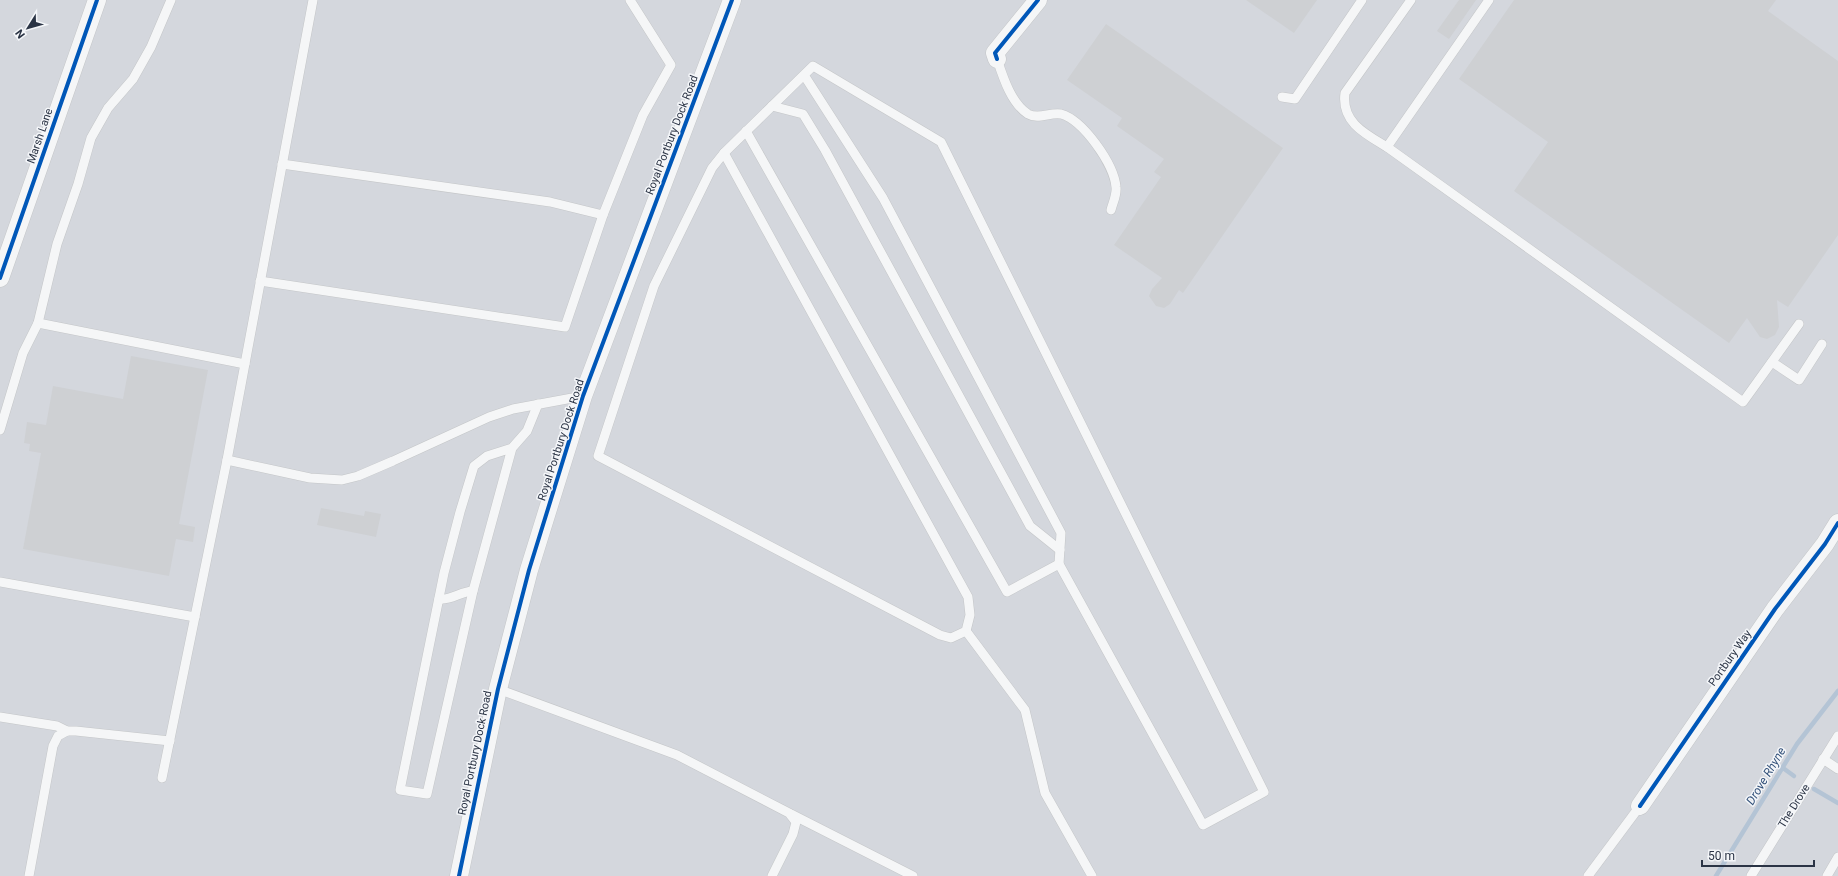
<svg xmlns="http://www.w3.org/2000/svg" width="1838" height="876" viewBox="0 0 1838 876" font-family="Roboto,sans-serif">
<rect width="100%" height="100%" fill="#e6e8ea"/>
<rect fill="#d4d7dd" x="0" y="0" width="1838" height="876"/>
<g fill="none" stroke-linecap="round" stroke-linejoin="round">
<g stroke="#b4c4d5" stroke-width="4.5">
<polyline points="1783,768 1794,776"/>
<polyline points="1814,789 1838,803"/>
<polyline points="1716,876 1797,744 1838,691"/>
</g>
</g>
<g fill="#ced0d3">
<polygon points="1246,0 1317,0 1294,33"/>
<polygon points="1459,0 1476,0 1449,39 1437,31"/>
<polygon points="1514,0 1776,0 1768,11 1838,61 1838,235 1788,307 1777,300 1779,327 1775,335 1767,339 1760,337 1747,318 1729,343 1514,191 1548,142 1459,79"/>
<polygon points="1106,24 1283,148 1183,293 1179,290 1170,304 1164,308 1156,306 1149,296 1152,289 1162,278 1114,245 1161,177 1154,172 1164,159 1117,126 1122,118 1067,80"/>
<polygon points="131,356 208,370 179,524 195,527 193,542 176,539 169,576 23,549 41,453 29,451 30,444 24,443 27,422 46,425 53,386 123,399"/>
<polygon points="321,508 364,516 365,511 381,514 376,537 317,525"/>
</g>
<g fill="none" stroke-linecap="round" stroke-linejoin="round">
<g stroke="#c4c6c8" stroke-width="10">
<g id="service">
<polyline points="171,0 151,47 133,79 108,108 91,138 78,184 57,244 38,323 245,364"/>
<path d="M 1411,0 L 1345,93 C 1341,122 1365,134 1387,147 L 1743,402 L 1799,324"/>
<path d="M 997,59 C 1003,77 1011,103 1028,114 C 1038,120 1050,112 1061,114 C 1083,120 1114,164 1116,187 C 1117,195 1113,202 1111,210"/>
<polyline points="1282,97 1295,99 1362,0"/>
<polyline points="772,106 803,114 825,150 1030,526 1060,550"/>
<polyline points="746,131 1007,592 1059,564"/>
<polyline points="1387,147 1489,0"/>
<polyline points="724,153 813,66 941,142 1264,792 1203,825 1059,564 1061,533 883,198 804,75"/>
<polygon points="724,153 968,597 970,615 966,631 951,638 940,635 598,456 654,286 712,168"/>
<polyline points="282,164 550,202 603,215 643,115 671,65 630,0"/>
<polyline points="260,281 565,327 603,215"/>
<polyline points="1772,362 1799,380 1822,344"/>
<polyline points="0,430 23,353 38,323"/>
<polyline points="512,448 487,456 474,466 460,512 444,573 400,790 427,794 473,591 512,448 527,431 538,404"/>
<polyline points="227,460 310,478 342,480 358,476 393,461 489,417 513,409 583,396"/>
<polyline points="0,582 195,617"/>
<path d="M 439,599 C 451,601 461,591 473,591"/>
<polyline points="966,631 1025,710 1045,793 1092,876"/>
<polyline points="498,689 677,755 789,813 796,822 793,834 772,876"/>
<polyline points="0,717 57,726 67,731 76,731 170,741"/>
<polyline points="1823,759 1838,769"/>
<polyline points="162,778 227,460 313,0"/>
<polyline points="791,814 913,876"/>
<polyline points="29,876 53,746 58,736 67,731"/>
<polyline points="1588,876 1640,806"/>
<polyline points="1751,876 1838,736"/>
<polyline points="1827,876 1838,857"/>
</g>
</g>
<g stroke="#c4c6c8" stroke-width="19">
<g id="minor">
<polyline points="997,59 995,53 1038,0"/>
<polyline points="0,278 97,0"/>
<polyline points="1640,806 1775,609 1825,544 1838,523"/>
<polyline points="459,876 498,689 529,570 583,396 732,0"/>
</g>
</g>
<use href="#service" stroke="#f5f6f7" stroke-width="9"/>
<use href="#minor" stroke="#f5f6f7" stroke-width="18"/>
<g stroke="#f4f6f9" stroke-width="6">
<g id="cycleway">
<polyline points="997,59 995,53 1038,0"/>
<polyline points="0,278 97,0"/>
<polyline points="1640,806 1775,609 1825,544 1838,523"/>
<polyline points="459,876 498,689 529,570 583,396 732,0"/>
</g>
</g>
<use href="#cycleway" stroke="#0057b8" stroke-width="4"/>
</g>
<g text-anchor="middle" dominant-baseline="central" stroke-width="3" stroke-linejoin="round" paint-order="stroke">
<g font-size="11" fill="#2b3445" stroke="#f4f6f9">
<text transform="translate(672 135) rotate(-69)">Royal Portbury Dock Road</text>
<text transform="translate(40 136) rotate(-71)">Marsh Lane</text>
<text transform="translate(561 440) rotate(-72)">Royal Portbury Dock Road</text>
<text transform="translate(1730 658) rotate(-55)">Portbury Way</text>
<text transform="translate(475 753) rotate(-78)">Royal Portbury Dock Road</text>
<text transform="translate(1794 806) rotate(-58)">The Drove</text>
</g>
<g font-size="12" font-style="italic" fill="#34527a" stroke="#f4f6f9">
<text transform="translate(1766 776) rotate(-59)">Drove Rhyne</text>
</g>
</g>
<g transform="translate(28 28) rotate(233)" stroke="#f4f6f9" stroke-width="3" paint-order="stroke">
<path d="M0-3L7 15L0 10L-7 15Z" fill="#2b3445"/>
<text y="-6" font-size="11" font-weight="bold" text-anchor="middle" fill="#2b3445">N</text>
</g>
<path d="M1702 860v6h112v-6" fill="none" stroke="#2b3445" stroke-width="2"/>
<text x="1708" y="860" font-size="12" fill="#2b3445" stroke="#f4f6f9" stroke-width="3" paint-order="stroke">50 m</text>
</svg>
